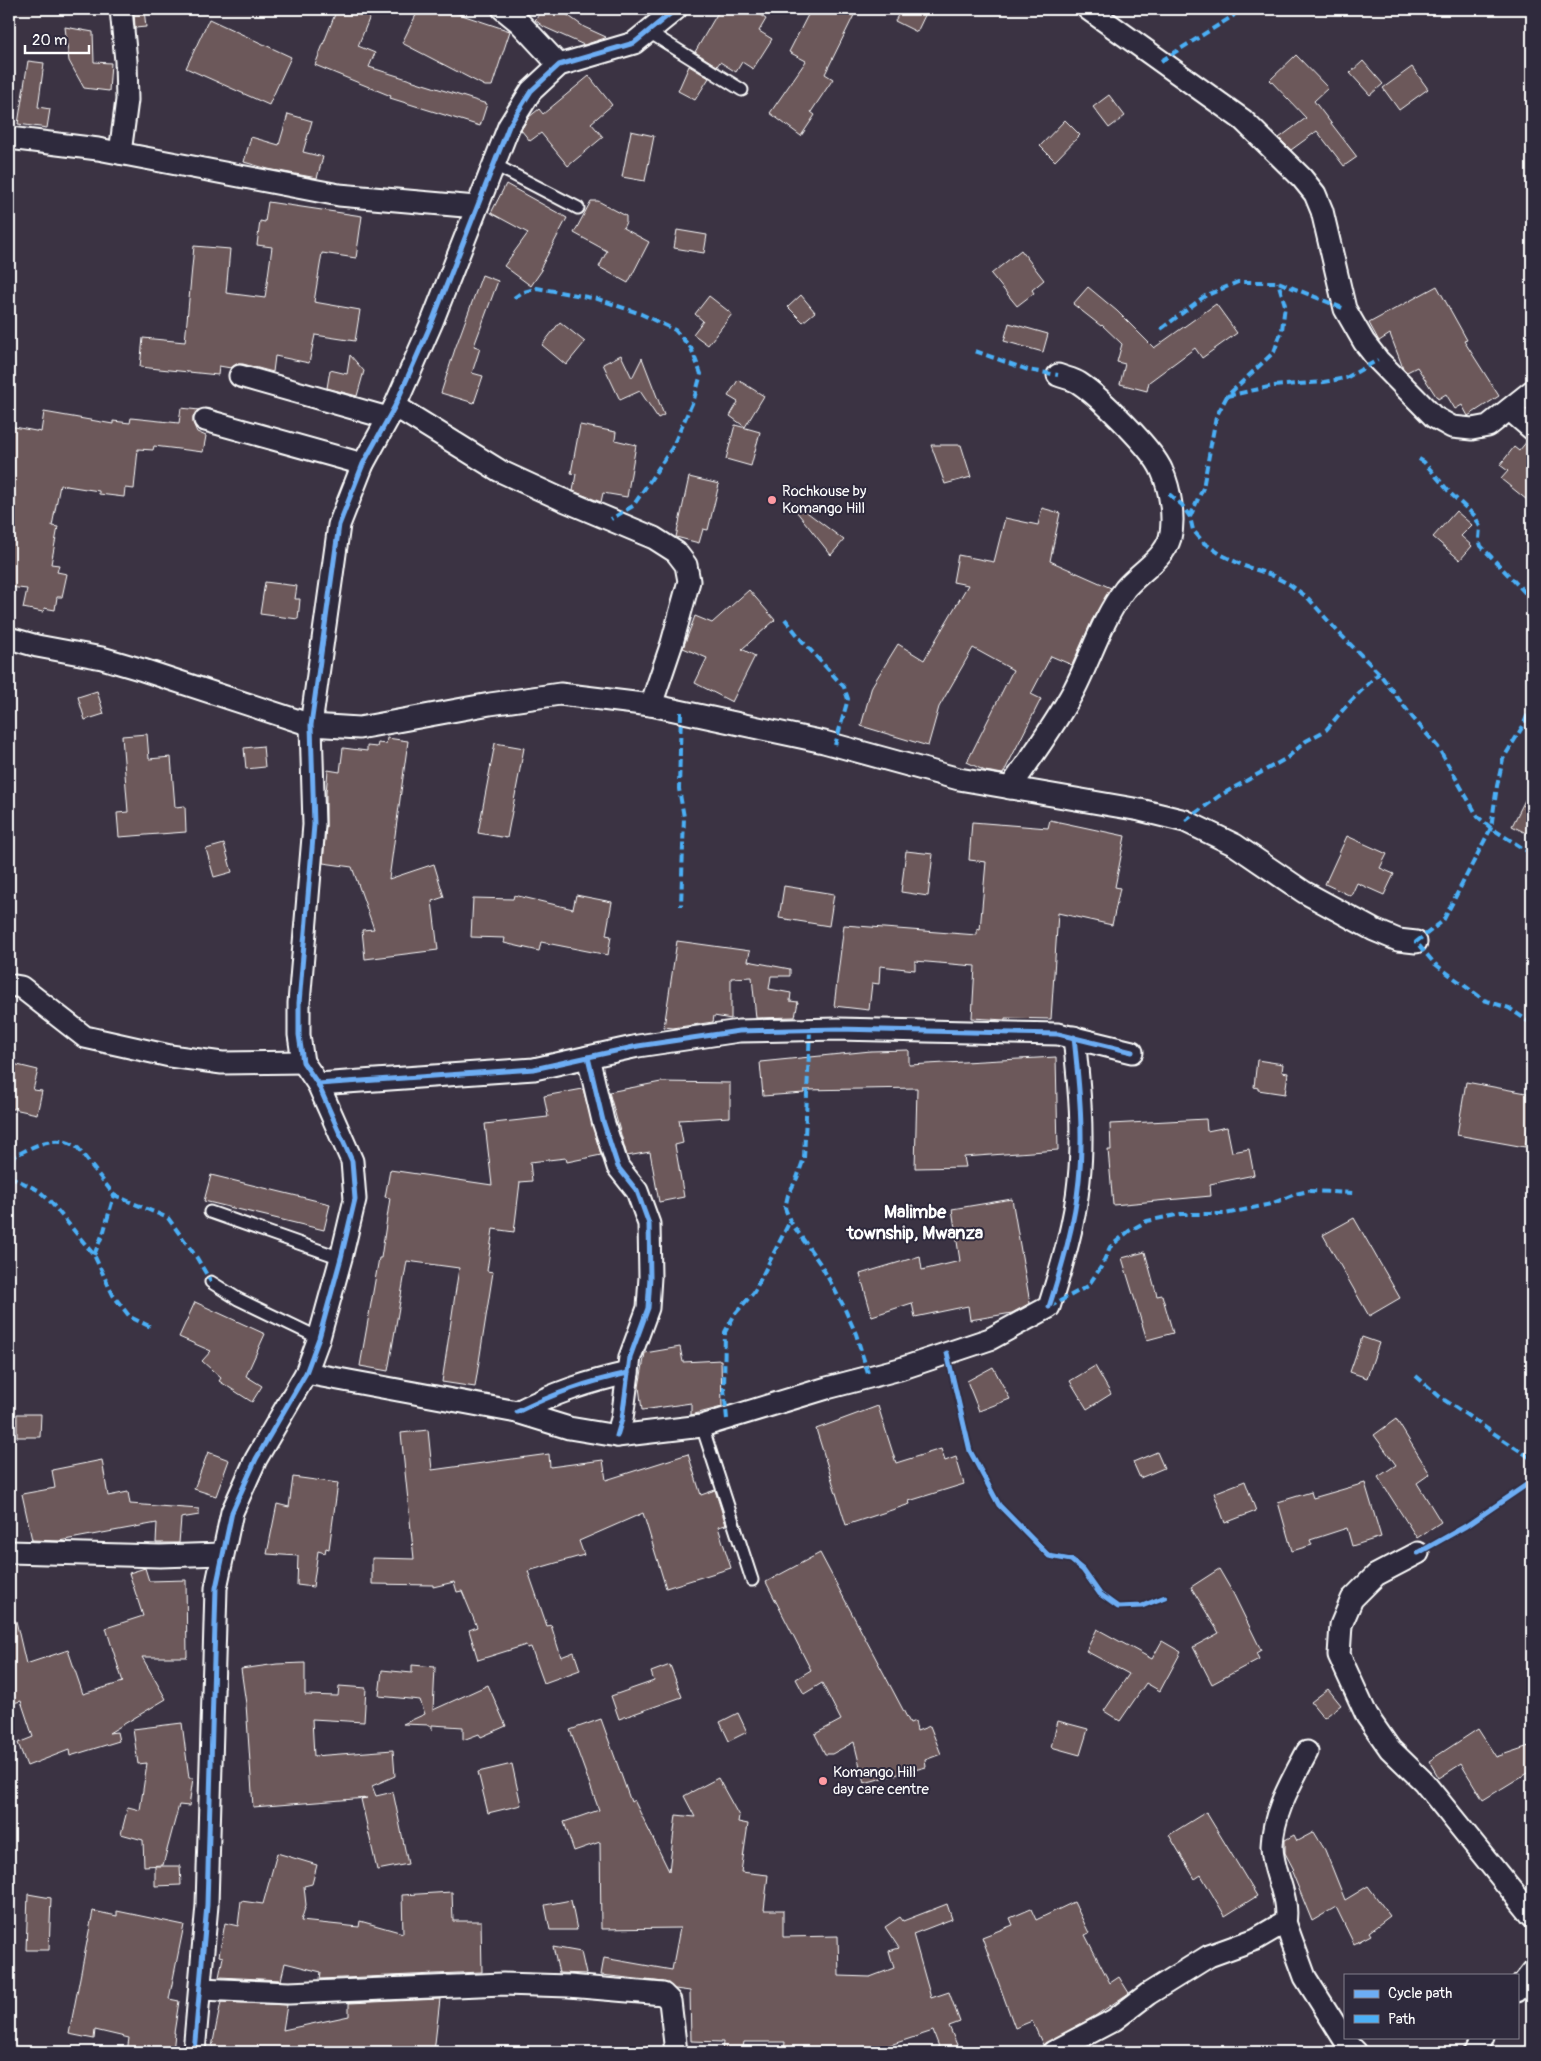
<svg xmlns="http://www.w3.org/2000/svg" width="1541" height="2061" viewBox="0 0 1541 2061" font-family="Pangolin,sans-serif">
<rect width="100%" height="100%" fill="#3b3343"/>
<filter id="ink" filterUnits="userSpaceOnUse"><feTurbulence type="fractalNoise" baseFrequency=".02" numOctaves="2"/><feDisplacementMap in="SourceGraphic" scale="10" xChannelSelector="R" yChannelSelector="G"/><feConvolveMatrix kernelMatrix="1 2 1 2 8 2 1 2 1" color-interpolation-filters="sRGB"/></filter>
<g filter="url(#ink)">
<g fill="#6c585a" stroke="#fff">
<polygon points="337,9 373,9 358,46 375,53 369,67 487,104 480,126 390,98 391,96 315,65"/>
<polygon points="419,9 458,9 456,13 510,31 492,86 485,86 402,43"/>
<polygon points="544,9 559,9 584,27 606,37 605,38 584,45 544,27 535,20"/>
<polygon points="720,9 751,9 766,19 759,31 772,39 753,69 742,62 736,72 720,62 717,66 695,52"/>
<polygon points="811,9 857,9 825,74 833,79 811,112 815,115 801,136 770,113 806,61 789,52"/>
<polygon points="901,9 928,9 917,32 895,21"/>
<polygon points="144,10 146,27 135,28 134,11"/>
<polygon points="209,19 291,57 269,105 186,68"/>
<polygon points="65,27 93,32 94,62 111,63 109,91 84,88 69,61"/>
<polygon points="1296,55 1328,88 1314,101 1357,157 1344,166 1317,131 1291,150 1279,138 1306,118 1270,80"/>
<polygon points="28,61 44,63 38,107 50,109 47,128 18,124"/>
<polygon points="1363,61 1383,84 1370,95 1350,73"/>
<polygon points="689,66 709,78 695,100 678,91"/>
<polygon points="1412,67 1428,89 1399,110 1383,88"/>
<polygon points="589,76 612,105 591,123 603,137 568,166 541,133 530,141 521,130 529,117 539,109 543,114"/>
<polygon points="1109,95 1125,116 1109,128 1093,107"/>
<polygon points="288,114 312,121 303,152 323,157 317,178 268,169 244,162 251,137 279,145"/>
<polygon points="1065,120 1080,135 1055,161 1040,146"/>
<polygon points="631,131 654,136 645,181 622,177"/>
<polygon points="506,184 567,218 540,269 542,270 531,286 504,266 528,233 491,213"/>
<polygon points="591,201 598,201 626,216 626,222 623,228 649,242 628,283 599,267 607,251 574,233"/>
<polygon points="268,202 362,216 356,258 322,253 314,302 360,310 355,341 315,335 309,363 275,356 273,372 243,364 236,364 231,368 219,366 218,375 140,367 143,338 185,342 194,246 230,249 226,293 265,298 272,247 257,245 260,221 265,222"/>
<polygon points="677,230 707,235 704,253 674,248"/>
<polygon points="1021,250 1044,280 1032,290 1034,293 1017,306 991,274"/>
<polygon points="482,275 498,281 474,346 480,348 472,373 483,376 474,403 441,393 455,349"/>
<polygon points="1437,286 1467,340 1464,341 1499,396 1468,416 1462,405 1455,409 1446,394 1438,399 1417,367 1407,372 1403,368 1390,334 1379,341 1369,323"/>
<polygon points="1088,287 1117,311 1154,348 1216,304 1237,333 1202,358 1195,348 1149,382 1147,391 1120,384 1125,364 1117,362 1122,344 1102,325 1101,326 1073,304"/>
<polygon points="801,295 815,312 803,322 788,307"/>
<polygon points="709,296 732,314 708,345 693,334 703,321 695,314"/>
<polygon points="560,322 585,342 566,365 542,345"/>
<polygon points="1009,323 1048,334 1043,352 1004,341"/>
<polygon points="350,355 364,371 357,396 327,388 330,370 347,374"/>
<polygon points="621,355 632,378 642,358 664,415 658,418 640,391 620,400 603,364"/>
<polygon points="738,380 764,396 745,427 730,416 738,402 728,396"/>
<polygon points="181,408 199,410 193,416 193,423 197,432 206,436 203,452 154,446 153,450 138,449 134,489 125,488 124,497 99,494 99,491 60,485 52,526 58,527 51,564 59,565 57,572 67,574 62,597 57,597 55,610 44,608 43,612 23,608 27,589 9,587 9,426 41,432 44,412 113,424 113,421 130,423 131,418 179,423"/>
<polygon points="580,425 616,432 615,440 636,445 627,497 603,493 601,502 573,491 576,474 571,473"/>
<polygon points="735,425 760,432 751,466 726,459"/>
<polygon points="1528,440 1532,441 1532,504 1501,479 1508,471 1500,465 1514,447 1519,451"/>
<polygon points="931,445 961,445 971,477 945,484"/>
<polygon points="689,477 719,484 708,530 703,529 699,543 676,537"/>
<polygon points="800,507 844,540 831,555 796,511"/>
<polygon points="1042,508 1060,513 1050,561 1111,588 1092,620 1072,665 1051,656 1031,694 1041,699 1003,774 985,771 967,762 1013,670 973,648 939,707 928,746 861,726 872,686 898,644 924,660 968,585 953,582 958,555 994,562 1005,518 1038,525"/>
<polygon points="1456,511 1472,525 1461,536 1472,546 1460,560 1433,537"/>
<polygon points="265,582 297,586 295,599 300,599 298,619 260,614"/>
<polygon points="749,590 775,620 742,649 755,656 732,702 695,683 707,658 683,648 695,616 712,623"/>
<polygon points="97,691 104,714 85,720 78,697"/>
<polygon points="147,734 149,759 171,757 175,807 185,806 186,832 119,837 117,813 128,812 122,736"/>
<polygon points="387,738 408,741 389,879 434,864 444,897 432,901 438,950 365,959 362,930 374,929 352,867 323,863 326,826 326,793 328,770 340,772 343,748 367,751 367,746 377,747 378,743 386,744"/>
<polygon points="495,743 524,748 507,838 478,833"/>
<polygon points="263,746 265,767 246,769 244,748"/>
<polygon points="1532,786 1532,836 1512,826"/>
<polygon points="1050,820 1125,836 1115,887 1120,888 1112,925 1058,913 1051,1019 1005,1018 1005,1020 972,1018 975,966 915,961 915,970 880,966 879,984 872,983 869,1010 834,1006 844,925 977,935 977,929 980,930 986,862 969,860 972,822 1048,828"/>
<polygon points="1347,836 1387,854 1380,868 1394,874 1384,895 1357,883 1351,896 1325,884"/>
<polygon points="224,844 232,872 214,877 206,849"/>
<polygon points="906,851 933,854 928,896 901,892"/>
<polygon points="784,886 834,894 829,926 779,918"/>
<polygon points="514,895 573,909 576,895 612,902 606,935 611,936 608,955 541,942 539,951 504,943 505,938 471,937 473,898 513,899"/>
<polygon points="677,941 750,951 748,961 790,969 790,976 771,976 769,989 791,993 790,1001 798,1002 795,1017 756,1018 752,977 731,978 731,1019 714,1016 713,1022 673,1028 664,1027"/>
<polygon points="909,1050 909,1065 1056,1057 1058,1150 964,1157 966,1167 915,1168 917,1088 804,1090 804,1093 763,1096 760,1062 871,1051"/>
<polygon points="1257,1060 1283,1064 1282,1072 1288,1073 1285,1094 1258,1090 1258,1088 1254,1087"/>
<polygon points="9,1063 38,1070 33,1090 42,1091 37,1114 9,1108"/>
<polygon points="661,1082 730,1083 730,1117 679,1120 683,1143 675,1145 684,1197 659,1202 650,1152 627,1156 609,1092"/>
<polygon points="1466,1082 1532,1094 1532,1108 1525,1147 1457,1135"/>
<polygon points="583,1089 601,1155 567,1162 566,1158 530,1162 532,1181 520,1182 514,1232 493,1229 487,1271 493,1272 475,1387 442,1382 459,1268 407,1261 388,1371 360,1366 379,1258 381,1258 390,1198 385,1197 390,1170 492,1185 485,1124 548,1117 544,1096"/>
<polygon points="1206,1119 1207,1131 1227,1127 1232,1152 1249,1149 1254,1175 1210,1184 1211,1196 1113,1205 1108,1150 1111,1150 1110,1124"/>
<polygon points="211,1175 330,1204 324,1230 204,1201"/>
<polygon points="1012,1199 1030,1303 1012,1313 970,1320 968,1306 915,1317 912,1303 872,1316 860,1274 920,1256 922,1270 960,1261 952,1209"/>
<polygon points="1354,1218 1400,1298 1369,1316 1323,1235"/>
<polygon points="1145,1252 1157,1296 1162,1295 1173,1333 1147,1340 1122,1258"/>
<polygon points="195,1302 265,1334 246,1376 262,1386 252,1402 219,1381 221,1378 202,1361 211,1351 179,1337"/>
<polygon points="1362,1337 1379,1343 1367,1378 1350,1372"/>
<polygon points="680,1347 683,1362 721,1360 722,1407 691,1415 691,1403 642,1410 639,1387 645,1353"/>
<polygon points="1095,1366 1111,1394 1087,1409 1070,1381"/>
<polygon points="993,1367 1010,1399 979,1411 967,1381"/>
<polygon points="878,1406 896,1463 941,1449 945,1461 956,1457 964,1484 909,1501 910,1504 846,1525 816,1429"/>
<polygon points="17,1414 41,1414 40,1437 17,1437"/>
<polygon points="1396,1419 1430,1474 1417,1483 1441,1522 1417,1538 1378,1477 1396,1465 1374,1435"/>
<polygon points="428,1430 432,1470 549,1454 550,1467 603,1460 606,1480 688,1454 701,1495 715,1490 726,1525 718,1527 731,1568 666,1588 643,1513 579,1541 584,1555 528,1571 547,1626 551,1625 561,1657 574,1652 580,1670 544,1683 531,1647 527,1648 526,1645 478,1660 469,1630 477,1627 462,1591 457,1592 454,1582 433,1587 433,1585 372,1584 372,1558 414,1559 401,1433"/>
<polygon points="208,1452 229,1460 216,1496 194,1489"/>
<polygon points="1157,1452 1164,1468 1140,1478 1133,1462"/>
<polygon points="102,1460 108,1496 128,1492 130,1504 199,1509 199,1515 181,1518 179,1543 156,1543 157,1523 59,1541 32,1540 22,1494 55,1488 52,1470"/>
<polygon points="293,1477 338,1483 329,1549 326,1548 325,1553 318,1551 313,1587 297,1585 298,1556 267,1554 277,1504 289,1507"/>
<polygon points="1245,1481 1256,1511 1225,1523 1214,1493"/>
<polygon points="1365,1483 1381,1537 1352,1546 1347,1528 1310,1540 1312,1545 1292,1551 1278,1502 1311,1492 1313,1498"/>
<polygon points="820,1553 910,1723 915,1721 917,1731 930,1726 941,1754 925,1760 926,1767 864,1783 854,1742 832,1754 825,1754 815,1734 841,1720 822,1683 804,1694 796,1679 811,1670 766,1582"/>
<polygon points="145,1568 149,1581 186,1580 187,1657 142,1657 166,1699 109,1733 117,1732 119,1741 70,1756 69,1750 27,1766 18,1743 33,1737 21,1701 9,1704 9,1621 16,1621 26,1664 68,1650 83,1694 123,1682 106,1628 143,1616 129,1573"/>
<polygon points="1219,1569 1233,1593 1261,1650 1256,1653 1259,1659 1212,1684 1193,1647 1219,1633 1191,1587"/>
<polygon points="1097,1629 1152,1659 1162,1641 1181,1652 1160,1691 1146,1683 1120,1721 1104,1711 1129,1674 1086,1651"/>
<polygon points="305,1663 305,1695 338,1696 339,1686 366,1688 364,1722 312,1719 314,1756 393,1750 395,1776 372,1786 376,1796 393,1792 408,1864 377,1870 361,1799 367,1798 253,1807 246,1704 241,1669 277,1664"/>
<polygon points="412,1665 435,1667 433,1710 488,1685 506,1726 481,1737 479,1734 463,1740 463,1727 432,1725 432,1731 430,1725 403,1724 425,1714 420,1700 379,1696 382,1670 412,1673"/>
<polygon points="670,1665 682,1697 619,1719 611,1696 654,1681 651,1672"/>
<polygon points="1328,1689 1341,1705 1324,1718 1311,1702"/>
<polygon points="738,1713 747,1732 729,1741 720,1722"/>
<polygon points="601,1719 631,1802 634,1800 669,1871 676,1815 695,1817 684,1796 718,1778 739,1816 738,1822 748,1824 741,1872 768,1875 764,1910 783,1910 783,1937 838,1936 839,1976 870,1977 894,1968 889,1951 899,1948 885,1927 900,1917 903,1921 947,1904 952,1919 913,1934 931,1998 949,1992 960,2022 949,2026 960,2052 941,2052 933,2031 887,2046 889,2052 784,2052 785,2042 744,2042 742,2052 722,2052 723,2042 691,2041 690,1991 675,1989 664,1982 601,1975 604,1958 672,1970 680,1928 601,1929 600,1842 574,1851 564,1822 599,1810 570,1730"/>
<polygon points="1058,1721 1088,1729 1080,1755 1051,1747"/>
<polygon points="182,1723 189,1778 193,1778 189,1806 179,1805 163,1865 144,1866 143,1840 121,1834 128,1807 140,1810 147,1763 138,1764 133,1729"/>
<polygon points="1478,1729 1496,1757 1532,1745 1532,1770 1483,1800 1461,1764 1439,1778 1429,1761"/>
<polygon points="512,1764 521,1805 488,1813 478,1772"/>
<polygon points="1206,1812 1257,1896 1225,1916 1201,1875 1195,1879 1169,1835"/>
<polygon points="1314,1832 1325,1850 1345,1900 1368,1886 1390,1916 1369,1932 1371,1935 1354,1944 1336,1907 1312,1921 1292,1872 1294,1870 1285,1853 1285,1840 1294,1835 1297,1841"/>
<polygon points="277,1853 317,1865 312,1884 304,1886 306,1905 301,1921 359,1927 360,1921 403,1933 402,1895 452,1892 453,1921 481,1921 482,1972 320,1979 321,1972 285,1963 281,1980 219,1977 223,1957 219,1956 225,1923 238,1926 241,1901 263,1904"/>
<polygon points="155,1866 180,1866 181,1885 155,1886"/>
<polygon points="28,1894 51,1898 49,1950 26,1950"/>
<polygon points="571,1900 577,1930 550,1930 545,1905"/>
<polygon points="1074,1902 1089,1933 1085,1935 1110,1983 1119,1977 1129,1993 1095,2016 1043,2045 1032,2021 1015,2028 982,1937 1013,1925 1010,1918 1031,1909 1036,1920"/>
<polygon points="93,1911 117,1916 117,1911 184,1925 169,1999 179,2001 174,2033 175,2033 173,2052 127,2052 129,2038 95,2030 94,2039 69,2034"/>
<polygon points="553,1947 581,1952 586,1974 559,1973"/>
<polygon points="440,1999 434,2052 211,2052 221,2002 287,2005 283,2030 349,2016 349,2003"/>
</g>
<g fill="none" stroke-linecap="round" stroke-linejoin="round">
<g stroke="#fff" stroke-width="15">
<g id="lane">
<polyline points="649,32 742,90"/>
<polyline points="493,164 578,208"/>
<polyline points="210,1212 341,1258"/>
<polyline points="211,1282 238,1299 319,1338"/>
<polyline points="702,1426 752,1580"/>
</g>
</g>
<g stroke="#fff" stroke-width="25">
<g id="street">
<polyline points="503,9 519,22 559,65"/>
<polyline points="1088,9 1243,120 1302,178 1315,194 1322,211 1345,309 1364,342 1378,360 1434,417 1452,427 1472,429 1488,426 1532,391"/>
<polyline points="9,138 98,149 339,195 476,207"/>
<polyline points="120,153 127,100 126,61 121,9"/>
<polyline points="240,376 388,418"/>
<polyline points="395,406 500,471 561,499 654,538 676,552 686,565 689,581 672,643 651,705"/>
<polyline points="1510,410 1532,429"/>
<polyline points="205,420 363,464"/>
<polyline points="9,638 37,646 102,658 143,670 311,725 359,728 490,704 560,694 651,705 824,742 959,779 1140,810 1185,821 1235,845 1304,892 1374,930 1398,940 1416,942"/>
<path d="M 1010,788 C 1032,756 1055,725 1074,690 C 1091,657 1102,619 1125,589 C 1138,573 1164,559 1170,538 C 1175,518 1170,489 1162,471 C 1153,449 1100,397 1079,383 C 1073,379 1065,378 1058,375"/>
<polyline points="9,985 21,987 85,1037 170,1056 222,1063 303,1062"/>
<polyline points="588,1057 603,1121 618,1167 637,1191 649,1224 650,1277 648,1308 630,1357 622,1419 617,1436"/>
<polyline points="318,1084 534,1069 638,1046 739,1031 838,1029 1058,1034 1132,1052"/>
<path d="M 306,1373 L 517,1412 L 569,1428 L 617,1436 L 702,1426 L 827,1388 L 900,1369 L 990,1339 L 1049,1307 C 1062,1266 1075,1223 1079,1180 C 1084,1132 1079,1085 1074,1037"/>
<path d="M 517,1412 C 555,1393 587,1382 628,1373"/>
<polyline points="9,1552 160,1556 222,1554"/>
<polyline points="1418,1553 1376,1575 1352,1599 1341,1625 1339,1655 1367,1716 1390,1749 1423,1781 1532,1916"/>
<polyline points="1285,1922 1305,1977 1346,2042 1356,2052"/>
<polyline points="201,1989 289,1993 503,1984 569,1986 663,1994 670,2001 676,2052"/>
<polyline points="1517,1991 1532,1972"/>
<polyline points="194,2052 207,1905 216,1588 232,1512 256,1459 306,1373 319,1338 341,1258 355,1199 352,1161 318,1084 303,1062 299,1035 299,1003 314,825 311,725 339,525 363,464 395,406 432,322 509,126 531,91 559,65 634,43 676,9"/>
<path d="M 1053,2052 L 1114,2020 L 1148,1994 L 1209,1956 L 1256,1939 L 1285,1922 C 1290,1897 1272,1872 1272,1846 C 1273,1812 1292,1781 1307,1752"/>
<polyline points="1475,2052 1482,2037"/>
</g>
</g>
<use href="#lane" stroke="#2f2a3d" stroke-width="11"/>
<use href="#street" stroke="#2f2a3d" stroke-width="21"/>
<g stroke="#4cb0f7" stroke-width="4" stroke-dasharray="8 4" stroke-linecap="butt">
<polyline points="1161,61 1233,16 1238,9"/>
<polyline points="514,298 521,293 537,288 598,299 641,314 675,330 691,348 701,374 694,399 672,448 633,506 611,519"/>
<polyline points="1161,329 1205,296 1238,282 1278,282 1345,309"/>
<polyline points="975,351 1028,370 1058,375"/>
<polyline points="1227,396 1273,386 1324,382 1346,378 1378,360"/>
<polyline points="1419,459 1424,462 1451,494 1475,516 1480,527 1479,539 1481,546 1532,600"/>
<polyline points="1169,494 1182,505 1190,517 1193,530 1204,543 1222,555 1244,566 1269,574 1289,584 1308,598 1338,632 1379,673 1413,718 1438,747 1478,817 1491,828 1532,854"/>
<polyline points="1190,517 1203,488 1216,417 1227,396 1274,352 1282,330 1285,305 1278,282"/>
<polyline points="785,619 803,642 844,687 848,699 835,745"/>
<polyline points="1532,704 1523,726 1503,759 1497,786 1491,828 1443,921 1416,942 1435,964 1484,1000 1509,1008 1532,1024"/>
<polyline points="681,712 679,789 684,817 681,906"/>
<polyline points="1185,821 1219,796 1287,758 1306,741 1326,730 1348,704 1379,673"/>
<polyline points="810,1030 804,1158 797,1178 788,1195 785,1208 790,1221 821,1265 843,1305 856,1334 869,1377"/>
<path d="M 9,1159 C 31,1148 55,1131 78,1148 L 114,1195 L 168,1218 L 197,1258 L 211,1282"/>
<polyline points="9,1176 38,1190 49,1200 94,1255 113,1295 130,1317 151,1327"/>
<polyline points="94,1255 104,1231 114,1195"/>
<polyline points="1049,1307 1088,1286 1101,1267 1110,1247 1129,1231 1147,1221 1181,1214 1225,1214 1271,1204 1295,1194 1309,1191 1354,1193"/>
<polyline points="1416,1376 1440,1397 1532,1459"/>
<polyline points="727,1419 724,1389 725,1332 735,1314 754,1292 790,1221"/>
</g>
<g stroke="#2f2a3d" stroke-width="8">
<g id="cycleway">
<polyline points="588,1057 603,1121 618,1167 637,1191 649,1224 650,1277 648,1308 630,1357 622,1419 617,1436"/>
<polyline points="318,1084 534,1069 638,1046 739,1031 838,1029 1058,1034 1132,1052"/>
<path d="M 1049,1307 C 1062,1266 1075,1223 1079,1180 C 1084,1132 1079,1085 1074,1037"/>
<polyline points="947,1353 970,1451 999,1505 1049,1556 1071,1560 1083,1570 1100,1594 1118,1607 1142,1606 1165,1597"/>
<path d="M 517,1412 C 555,1393 587,1382 628,1373"/>
<polyline points="1418,1553 1466,1526 1532,1481"/>
<polyline points="194,2052 207,1905 216,1588 232,1512 256,1459 306,1373 319,1338 341,1258 355,1199 352,1161 318,1084 303,1062 299,1035 299,1003 314,825 311,725 339,525 363,464 395,406 432,322 509,126 531,91 559,65 634,43 676,9"/>
</g>
</g>
<use href="#cycleway" stroke="#6dadf4" stroke-width="5"/>
</g>
</g>
<g fill="#ff9aa2" stroke="#2f2a3d" stroke-width="2">
<circle cx="772" cy="500" r="5"/>
<circle cx="823" cy="1781" r="5"/>
</g>
<g text-anchor="middle" dominant-baseline="central" stroke-width="4" stroke-linejoin="round" paint-order="stroke">
<g font-size="15" fill="#fff" stroke="#2f2a3d" text-anchor="start">
<text x="782" y="491">Rochkouse by<tspan x="782" dy="17">Komango Hill</tspan></text>
<text x="833" y="1772">Komango Hill<tspan x="833" dy="17">day care centre</tspan></text>
</g>
<g font-size="18" font-weight="bold" fill="#fff" stroke="#2f2a3d">
<text x="915" y="1212">Malimbe<tspan x="915" dy="21">township, Mwanza</tspan></text>
</g>
</g>
<rect width="1541" height="2061" fill="none" stroke="#2f2a3d" stroke-width="30"/>
<rect x="15" y="15" width="1511" height="2031" fill="none" stroke="#fff" stroke-width="2" filter="url(#ink)"/>
<rect x="1344" y="1974" width="175" height="65" fill="#2f2a3d" stroke="#827f8b"/>
<rect x="1354" y="1990" width="25" height="8" fill="#6dadf4" stroke="#827f8b"/>
<text x="1388" y="1998" font-size="15" fill="#ffffff">Cycle path</text>
<rect x="1354" y="2015" width="25" height="8" fill="#4cb0f7" stroke="#827f8b"/>
<text x="1388" y="2024" font-size="15" fill="#ffffff">Path</text>
<path d="M25 45v8h64v-8" fill="none" stroke="#ffffff" stroke-width="2.5"/>
<text x="32" y="45" font-size="15" fill="#ffffff" stroke="#2f2a3d" stroke-width="4" paint-order="stroke">20 m</text>
</svg>
